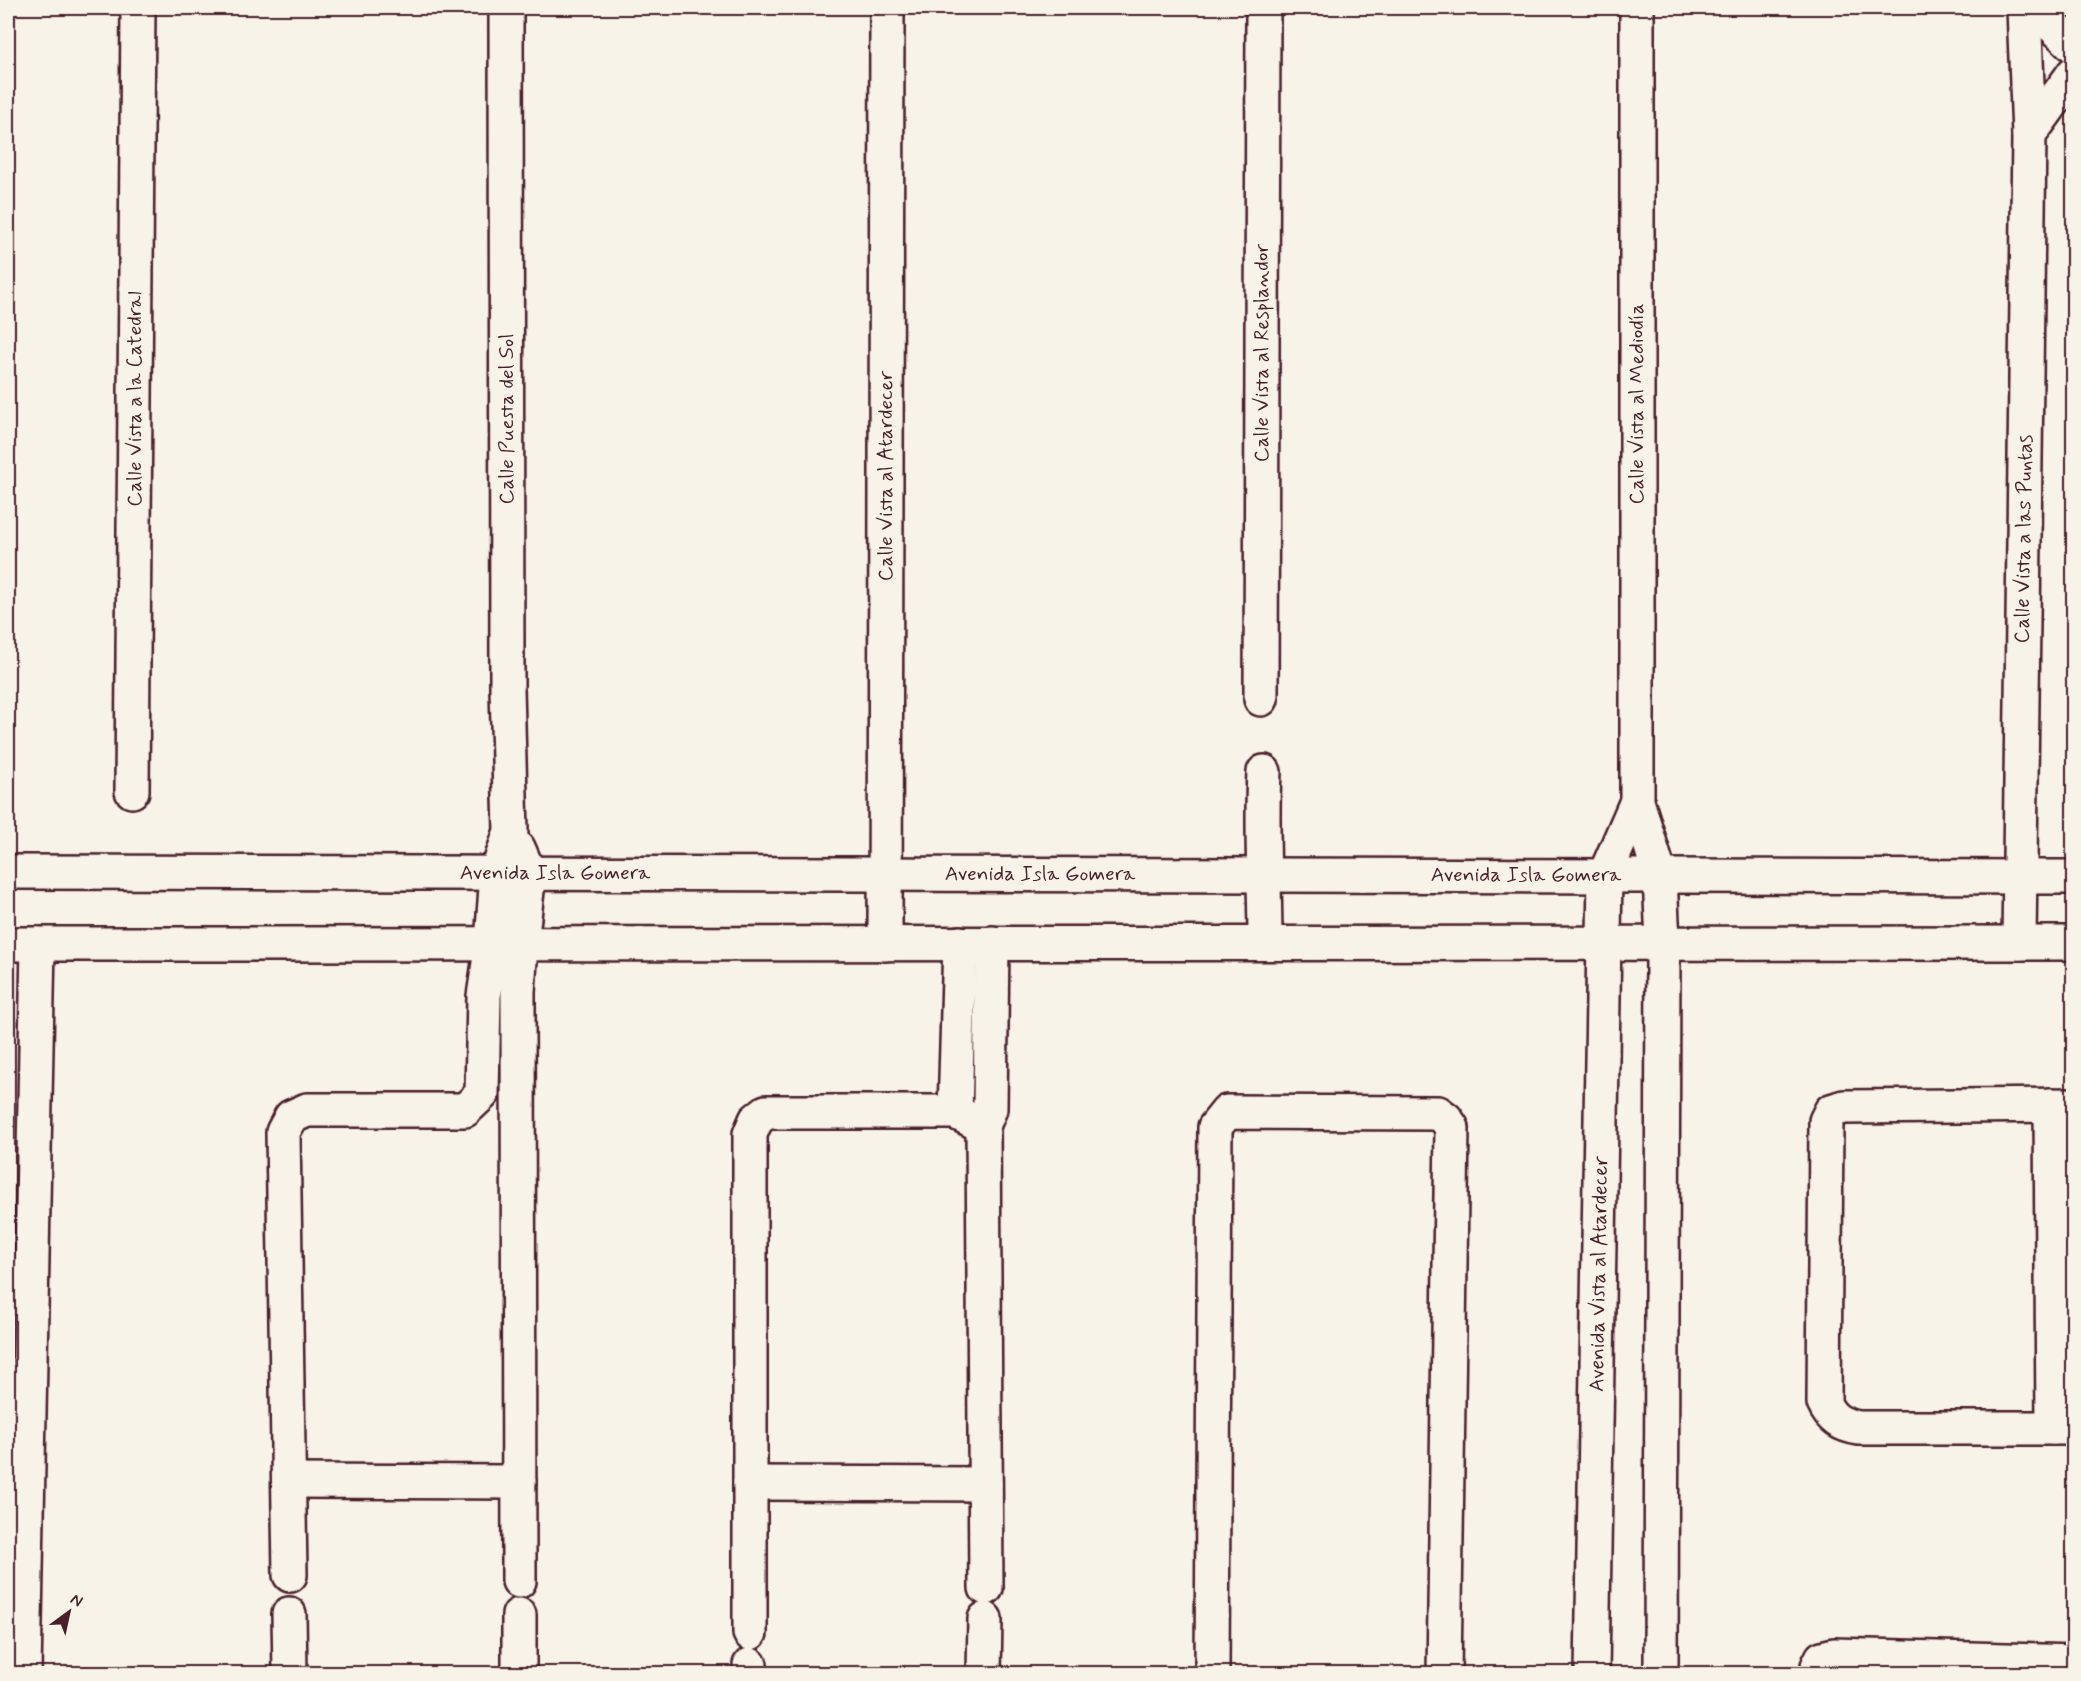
<svg xmlns="http://www.w3.org/2000/svg" width="2081" height="1681" viewBox="0 0 2081 1681" font-family="Mynerve,sans-serif">
<rect width="100%" height="100%" fill="#f7f3e8"/>
<filter id="ink" filterUnits="userSpaceOnUse"><feTurbulence type="fractalNoise" baseFrequency=".0167" numOctaves="2"/><feDisplacementMap in="SourceGraphic" scale="12" xChannelSelector="R" yChannelSelector="G"/><feConvolveMatrix kernelMatrix="1 2 1 2 8 2 1 2 1" color-interpolation-filters="sRGB"/></filter>
<g filter="url(#ink)">
<g fill="none" stroke-linecap="round" stroke-linejoin="round">
<g stroke="#4a1f2b" stroke-width="38">
<g id="minor">
<polyline points="1637,8 1637,801 1660,876 1663,943 1661,1674"/>
<polyline points="2034,8 2074,46"/>
<polyline points="2029,135 2074,73"/>
<polyline points="1261,699 1263,8"/>
<path d="M 1264,772 C 1261,829 1265,886 1265,943"/>
<polyline points="132,791 138,8"/>
<polyline points="518,848 529,873 521,944 518,992 519,1581"/>
<polyline points="2019,943 2029,135 2024,8"/>
<polyline points="885,944 887,8"/>
<polyline points="2051,1105 2053,1428"/>
<path d="M 2074,1105 L 1844,1107 L 1831,1111 L 1826,1121 L 1824,1403 C 1831,1419 1841,1425 1859,1428 L 2074,1428"/>
<polyline points="955,1112 960,943"/>
<polyline points="983,1126 986,1588"/>
<polyline points="289,1481 519,1482"/>
<polyline points="750,1483 985,1484"/>
<polyline points="290,1575 283,1132 291,1117 307,1110 465,1110 482,1094 484,996 492,943 497,873 511,831 507,689 506,8"/>
<polyline points="289,1614 290,1674"/>
<polyline points="750,1633 750,1134 756,1120 766,1112 955,1112 983,1126 990,1109 992,943"/>
<polyline points="750,1665 750,1674"/>
<polyline points="24,1674 38,944"/>
<polyline points="519,1674 519,1615"/>
<polyline points="984,1674 985,1619"/>
<polyline points="1212,1674 1215,1127 1227,1112 1438,1113 1446,1119 1452,1128 1444,1674"/>
<polyline points="1592,1674 1605,875 1637,801"/>
<polyline points="1821,1674 1818,1666 1822,1658 1834,1655 2074,1662"/>
</g>
</g>
<g stroke="#4a1f2b" stroke-width="38">
<g id="tertiary">
<polyline points="8,872 2074,877"/>
<polyline points="8,944 2074,943"/>
</g>
</g>
<use href="#minor" stroke="#f7f3e8" stroke-width="33"/>
<use href="#tertiary" stroke="#f7f3e8" stroke-width="33"/>
</g>
</g>
<g text-anchor="middle" dominant-baseline="central" stroke-width="5" stroke-linejoin="round" paint-order="stroke">
<g font-size="21" fill="#4a1f2b" stroke="#f7f3e8">
<text transform="translate(1262 353) rotate(-90)">Calle Vista al Resplandor</text>
<text transform="translate(135 399) rotate(-90)">Calle Vista a la Catedral</text>
<text transform="translate(1637 404) rotate(-90)">Calle Vista al Mediodía</text>
<text transform="translate(507 419) rotate(-90)">Calle Puesta del Sol</text>
<text transform="translate(886 476) rotate(-90)">Calle Vista al Atardecer</text>
<text transform="translate(2024 539) rotate(-89)">Calle Vista a las Puntas</text>
<text x="555" y="873">Avenida Isla Gomera</text>
<text x="1040" y="874">Avenida Isla Gomera</text>
<text x="1526" y="875">Avenida Isla Gomera</text>
<text transform="translate(1599 1274) rotate(-89)">Avenida Vista al Atardecer</text>
</g>
</g>
<rect width="2081" height="1681" fill="none" stroke="#f7f3e8" stroke-width="30"/>
<rect x="15" y="15" width="2051" height="1651" fill="none" stroke="#4a1f2b" stroke-width="2" filter="url(#ink)"/>
<g transform="translate(69 1612) rotate(33)" stroke="#f7f3e8" stroke-width="4.5" paint-order="stroke">
<path d="M0-4.5L10 22L0 15L-10 22Z" fill="#4a1f2b"/>
<text y="-9" font-size="16" font-weight="bold" text-anchor="middle" fill="#4a1f2b">N</text>
</g>
</svg>
